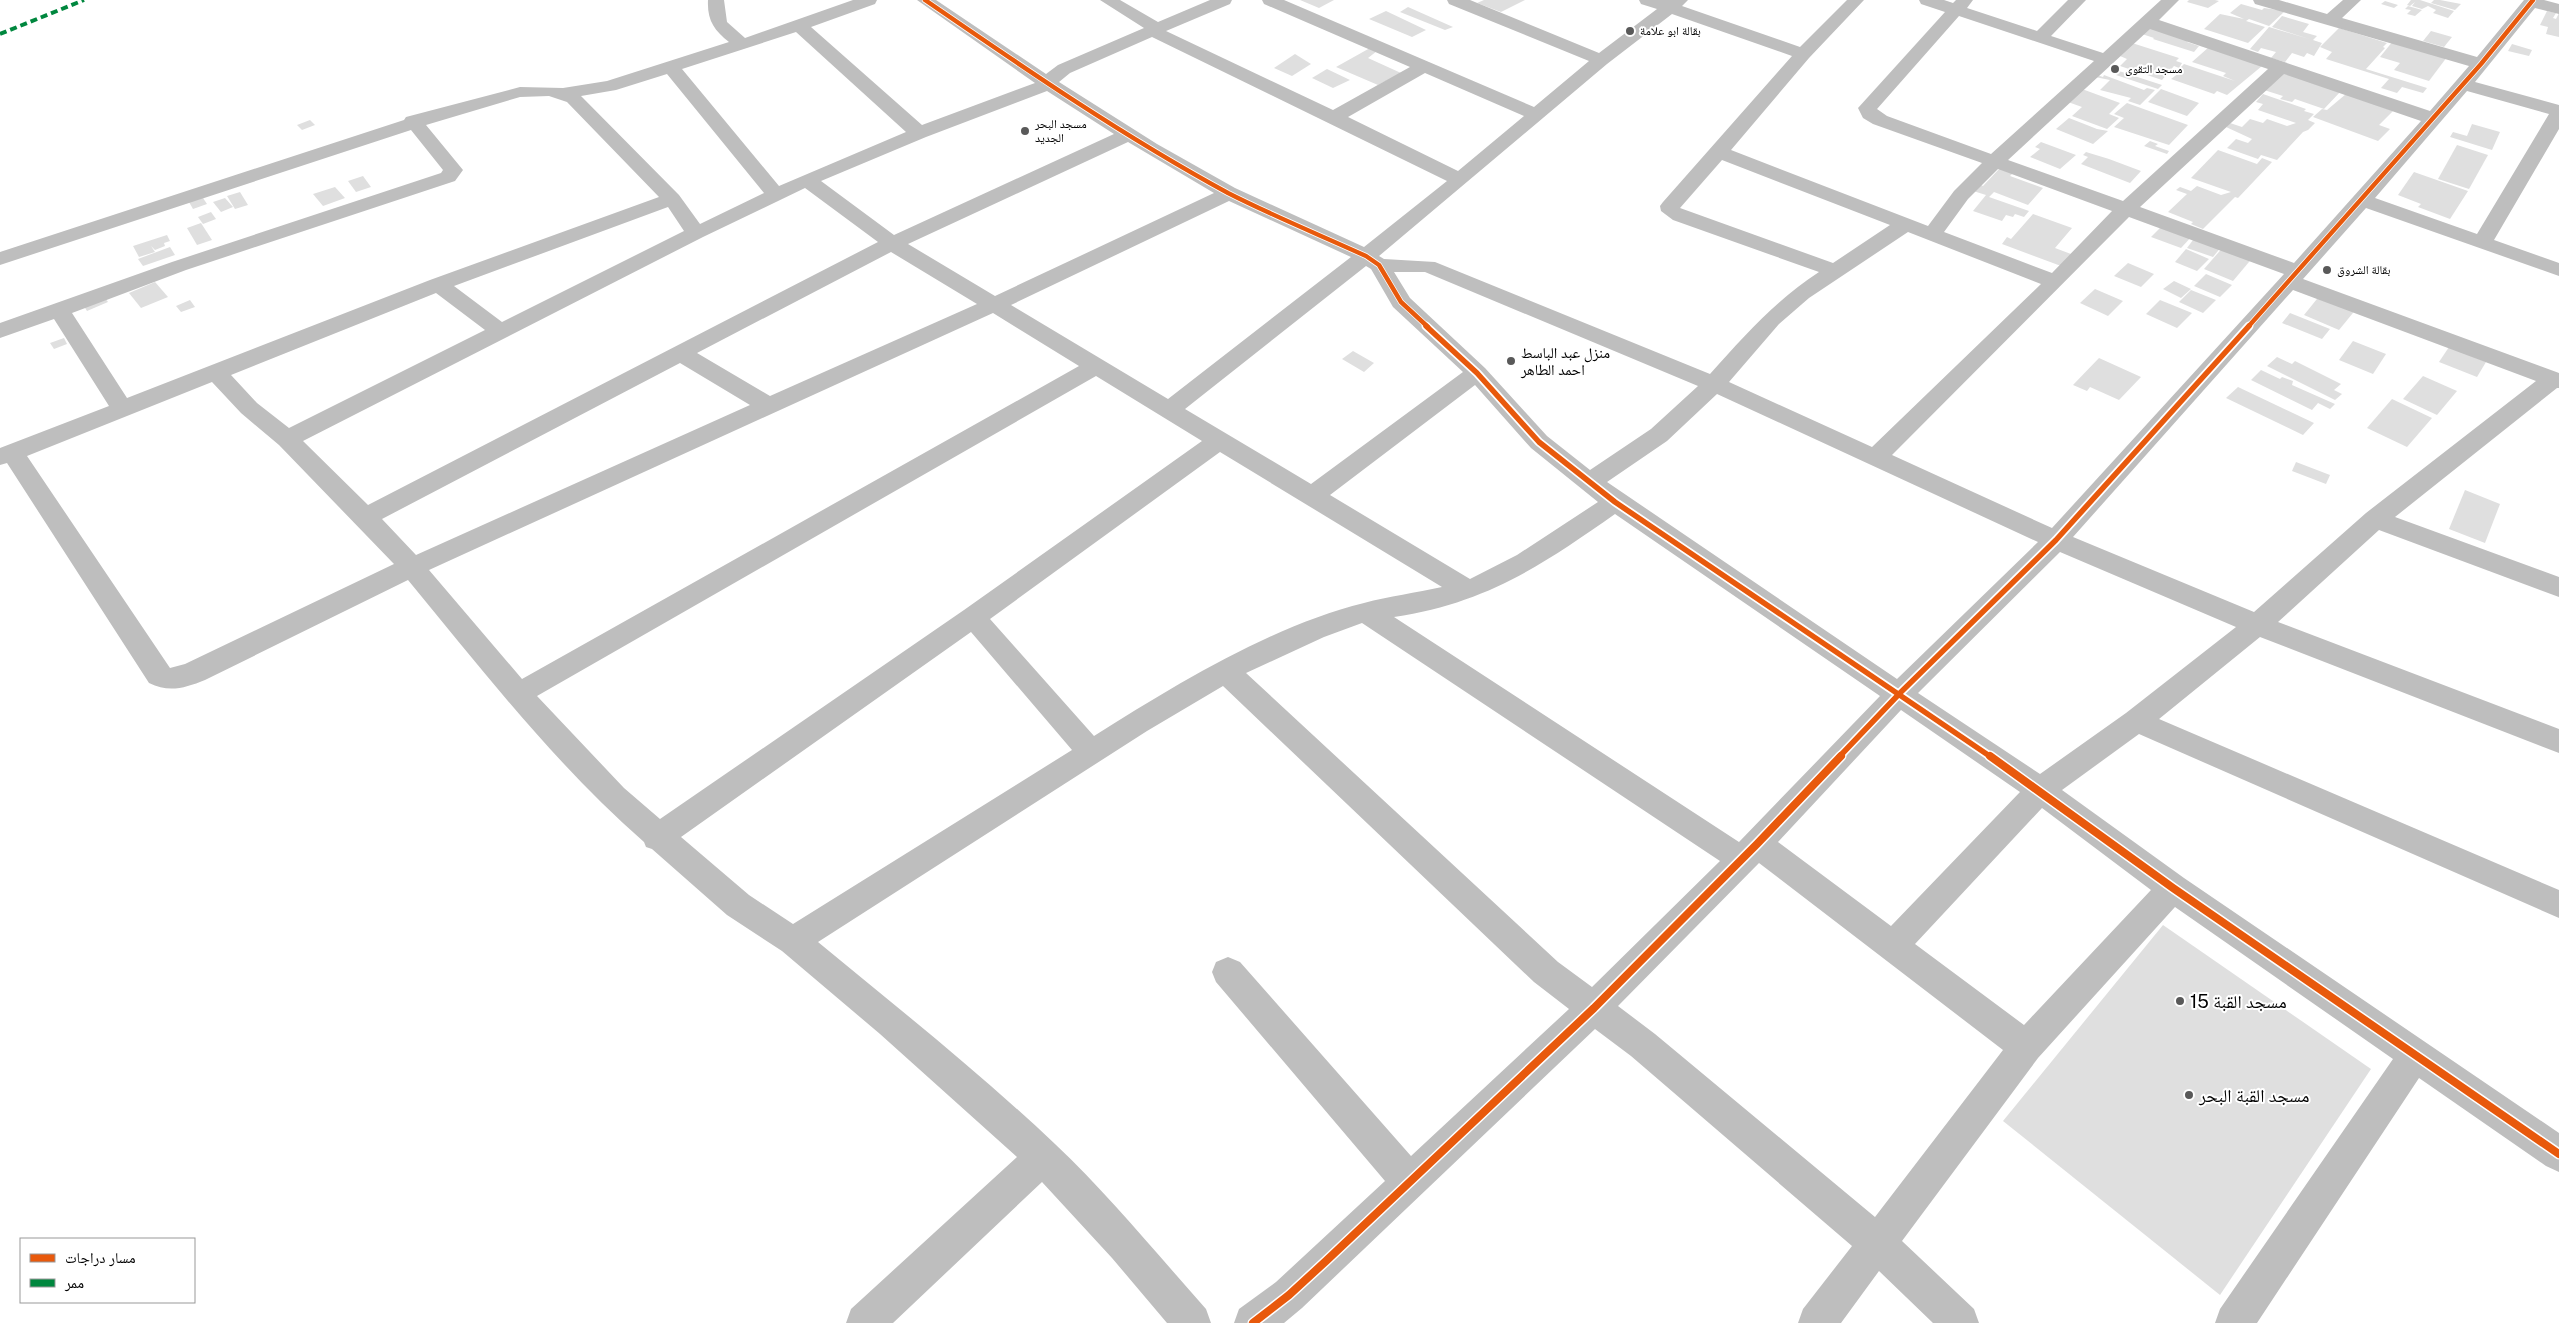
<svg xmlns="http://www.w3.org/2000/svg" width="2559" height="1323" viewBox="0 0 2559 1323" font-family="'Public Sans','Noto Naskh Arabic',sans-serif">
<rect width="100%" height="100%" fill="#fff"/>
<g fill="#dfdfdf">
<polygon points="1300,0 1334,0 1319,8"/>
<polygon points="1484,0 1525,0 1501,12 1477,3"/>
<polygon points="2189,0 2215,0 2219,1 2208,8 2187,2"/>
<polygon points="2411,0 2420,0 2454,11 2448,18 2433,13 2436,10 2428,6 2422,9 2412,6 2415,2 2410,6 2407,5"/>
<polygon points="2434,0 2440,0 2461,4 2455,10 2431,3"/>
<polygon points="2385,1 2398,5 2394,8 2381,4"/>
<polygon points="2241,4 2262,10 2264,8 2285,11 2269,26 2249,19 2246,21 2265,27 2248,43 2204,29 2220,14 2244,19 2230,13"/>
<polygon points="2408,6 2422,10 2415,16 2407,14 2411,10 2405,9"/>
<polygon points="1408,7 1453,27 1445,30 1400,12"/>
<polygon points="1386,11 1426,30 1412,37 1369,19"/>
<polygon points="2547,11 2556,13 2553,18 2556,19 2559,13 2559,37 2546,34 2548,27 2540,25"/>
<polygon points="2282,16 2309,24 2303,32 2317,36 2313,40 2322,43 2314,56 2307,53 2304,57 2292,53 2285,62 2271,58 2276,52 2261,48 2258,52 2250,49 2269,27 2309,39 2272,27"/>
<polygon points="2146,26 2189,40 2187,42 2199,46 2194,52 2153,39 2154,38 2139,33"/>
<polygon points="2339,28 2387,43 2383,47 2385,48 2366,69 2427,88 2423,93 2402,87 2397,93 2381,88 2389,79 2326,59 2332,52 2320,47"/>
<polygon points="2431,31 2452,37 2444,47 2423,41"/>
<polygon points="2393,41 2447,57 2429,81 2394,70 2400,63 2380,57"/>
<polygon points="2132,43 2179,58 2176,61 2182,63 2179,68 2174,66 2162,80 2120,66 2127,59 2120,56"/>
<polygon points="2512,44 2532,50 2529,56 2508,51"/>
<polygon points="2209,47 2262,66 2227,95 2217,91 2214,94 2171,79 2179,73 2182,74 2177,71 2184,64 2235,81 2223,76 2226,73 2192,62"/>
<polygon points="1370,48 1377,51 1368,58 1401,73 1378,85 1336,67"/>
<polygon points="1295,54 1311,64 1292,76 1274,68"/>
<polygon points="1327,69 1350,80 1333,88 1312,78"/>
<polygon points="2119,71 2162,85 2158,89 2116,75"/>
<polygon points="2283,72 2341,91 2324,109 2295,99 2292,102 2280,99 2283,96 2264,90"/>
<polygon points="2097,75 2103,77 2104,75 2144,90 2147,88 2155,90 2140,105 2128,101 2131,98 2100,90 2110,80 2095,77"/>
<polygon points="2082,89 2120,103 2109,114 2119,118 2107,129 2072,116 2082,107 2068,102"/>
<polygon points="2161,89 2199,103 2187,116 2148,102"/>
<polygon points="2263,94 2306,109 2304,111 2314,114 2308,120 2315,123 2308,130 2303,132 2277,160 2261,155 2258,159 2227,148 2236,139 2248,143 2252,139 2226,127 2230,123 2242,127 2250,119 2263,123 2267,119 2287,126 2296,123 2258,110 2263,104 2256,102"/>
<polygon points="2346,94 2393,111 2379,125 2390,129 2378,141 2313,117 2322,109 2327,110"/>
<polygon points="2127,103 2188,125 2169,145 2114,127 2124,118 2114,114"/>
<polygon points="2069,118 2097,129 2108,131 2093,144 2056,129"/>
<polygon points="310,120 315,125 302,130 297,125"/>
<polygon points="2472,124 2500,132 2492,150 2450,137 2453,132 2467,136"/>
<polygon points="2150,141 2158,144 2155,146 2169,151 2167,154 2144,146"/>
<polygon points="2041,142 2076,155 2060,169 2030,157 2040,149 2035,147"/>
<polygon points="2457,145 2488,155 2469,189 2438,179"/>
<polygon points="2218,150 2257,164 2262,158 2272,162 2238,198 2235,197 2203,229 2191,224 2193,222 2168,212 2187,194 2176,190 2180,187 2191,191 2197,186 2221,195 2231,192 2191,178"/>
<polygon points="2086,152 2109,159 2141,171 2130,183 2081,164 2088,157 2083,155"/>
<polygon points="2001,167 2014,172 2010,176 2043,188 2028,205 1994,192 1989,197 2029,211 2024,217 2015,214 2013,217 2006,215 2002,221 1973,211 1986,195 1970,190 1977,183 1983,186"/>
<polygon points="2414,172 2468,191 2450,219 2418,207 2421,204 2398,195"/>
<polygon points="363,176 371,187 356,192 348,181"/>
<polygon points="335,187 345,198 323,206 313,194"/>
<polygon points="240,192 248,205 235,209 227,196"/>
<polygon points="203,198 207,204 193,209 189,202"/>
<polygon points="225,198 233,207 221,212 213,202"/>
<polygon points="211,212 216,219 203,224 198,217"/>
<polygon points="2033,214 2072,228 2055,248 2071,254 2061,266 2002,244 2007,237 2011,239"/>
<polygon points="201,223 212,240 197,245 187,228"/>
<polygon points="2164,224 2193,235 2181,248 2151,237"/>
<polygon points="167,235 170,241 164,243 165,246 155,250 151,246 155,252 139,257 133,246"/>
<polygon points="2196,236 2222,246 2213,257 2187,248"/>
<polygon points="2225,245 2254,256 2233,281 2204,269"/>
<polygon points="170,247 175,255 143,266 138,259"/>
<polygon points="2186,249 2209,259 2197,271 2175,262"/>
<polygon points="2128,263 2154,274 2141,287 2114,276"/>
<polygon points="2206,274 2232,285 2220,297 2194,286"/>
<polygon points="2174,281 2191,289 2181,298 2163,289"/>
<polygon points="155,282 168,297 141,308 129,293"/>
<polygon points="2095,289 2123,301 2108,316 2080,303"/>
<polygon points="2191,290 2216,300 2203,313 2179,302"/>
<polygon points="2321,294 2357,308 2339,330 2304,315"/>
<polygon points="103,295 108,302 87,311 82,303"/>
<polygon points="190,300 195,307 181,312 176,306"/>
<polygon points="2160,300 2192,313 2177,328 2146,314"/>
<polygon points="2290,313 2330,329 2322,339 2282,323"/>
<polygon points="64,338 67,344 54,349 50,343"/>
<polygon points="2353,341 2386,354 2373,374 2339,360"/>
<polygon points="2449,347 2486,362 2477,377 2439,362"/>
<polygon points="1353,351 1374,363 1364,372 1342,359"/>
<polygon points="2277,357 2292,364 2295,361 2341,384 2334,390 2342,394 2335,400 2267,366"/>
<polygon points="2099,358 2141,377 2119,400 2090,387 2087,391 2073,385"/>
<polygon points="2261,370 2280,379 2282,377 2293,381 2292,385 2335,404 2330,409 2318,403 2312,410 2251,380"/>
<polygon points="2423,376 2457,391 2437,415 2403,399"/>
<polygon points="2238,387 2314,423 2303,435 2226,398"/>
<polygon points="2392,399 2432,418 2407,447 2367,428"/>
<polygon points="2296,462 2330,475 2326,484 2292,471"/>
<polygon points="2465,490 2500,504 2485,543 2449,529"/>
<polygon points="2163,925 2371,1069 2220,1295 2003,1121"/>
</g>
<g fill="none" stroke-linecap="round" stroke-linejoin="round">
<path fill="#bebebe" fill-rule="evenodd" d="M 708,0 L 724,0 L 727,22 L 745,38 L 853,0 L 877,0 L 875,4 L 811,27 L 922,125 L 1035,83 L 917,0 L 936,0 L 1046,74 L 1058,65 L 1144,28 L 1100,0 L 1120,0 L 1158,22 L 1210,0 L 1232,0 L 1230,4 L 1166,31 L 1333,110 L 1410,67 L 1264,4 L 1262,0 L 1284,0 L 1534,107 L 1589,61 L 1449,4 L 1447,0 L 1470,0 L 1599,53 L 1657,9 L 1641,4 L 1639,0 L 1688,0 L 1682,6 L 1800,47 L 1847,0 L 1864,0 L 1809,58 L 1731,150 L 1928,226 L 1954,191 L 1982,163 L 1873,124 L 1863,118 L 1858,108 L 1945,12 L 1921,4 L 1919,0 L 1944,0 L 1953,3 L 1956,0 L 1973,0 L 1967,8 L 2037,31 L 2068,0 L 2086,0 L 2051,36 L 2103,53 L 2161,0 L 2179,0 L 2159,20 L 2430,111 L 2469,66 L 2255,4 L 2253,0 L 2279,0 L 2327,14 L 2343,0 L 2361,0 L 2342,18 L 2477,57 L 2524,0 L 2544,0 L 2559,4 L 2559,14 L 2535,8 L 2475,82 L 2559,105 L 2559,129 L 2494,240 L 2559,263 L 2559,276 L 2366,208 L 2303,279 L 2559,373 L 2559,388 L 2557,388 L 2395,517 L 2559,577 L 2559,597 L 2379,530 L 2278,622 L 2559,729 L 2559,753 L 2260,637 L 2159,719 L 2559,890 L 2559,918 L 2139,734 L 2062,790 L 2184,878 L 2559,1133 L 2559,1172 L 2546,1166 L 2419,1078 L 2257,1323 L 2215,1323 L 2220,1309 L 2393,1059 L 2175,907 L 2038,1058 L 1902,1241 L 1974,1309 L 1979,1323 L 1933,1323 L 1879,1271 L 1841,1323 L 1798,1323 L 1803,1309 L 1852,1246 L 1631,1056 L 1595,1029 L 1302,1308 L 1284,1323 L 1234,1323 L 1239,1309 L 1276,1282 L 1385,1181 L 1216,982 L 1212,972 L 1216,962 L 1228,957 L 1240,962 L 1411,1156 L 1569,1009 L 1534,982 L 1223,686 L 1147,731 L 818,942 C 898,1008 980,1073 1055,1144 C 1109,1195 1157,1254 1206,1309 L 1211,1323 L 1167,1323 L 1112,1258 L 1042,1182 L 893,1323 L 846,1323 L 851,1309 L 1017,1157 L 880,1034 L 782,951 L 727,915 L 652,849 L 646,847 L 644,842 C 555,764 483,671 408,580 L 205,680 C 185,688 169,693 149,683 L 7,463 L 0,465 L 0,448 L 109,406 L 54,319 L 0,338 L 0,323 L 172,262 L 441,173 L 443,170 L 411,130 L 0,265 L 0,252 L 404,120 L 406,117 L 520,87 L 563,88 L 607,81 L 729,42 C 714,30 707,20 708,0 ZM 1672,14 L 1792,56 L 1663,202 L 1660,206 L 1661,211 L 1673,220 L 1819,272 C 1775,301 1745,335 1710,374 L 1435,262 L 1384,259 L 1379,256 L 1607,64 ZM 1959,16 L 2094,61 L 1991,154 L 1887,116 L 1877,109 ZM 2150,29 L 2268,69 L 2123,201 L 2008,160 ZM 796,32 L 906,132 L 779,186 L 682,69 ZM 1152,37 L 1447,181 L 1364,247 L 1235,188 L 1157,144 L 1059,82 L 1070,73 ZM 1425,73 L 1524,116 L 1458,171 L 1348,117 ZM 667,74 L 764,193 L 700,224 L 679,195 L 581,96 L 616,90 ZM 2284,74 L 2421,121 L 2294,263 L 2140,207 ZM 1047,91 L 1114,134 L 894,235 L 821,181 L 926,137 ZM 2467,91 L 2549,114 L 2477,234 L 2375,198 ZM 549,96 L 567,102 L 659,197 L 430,280 L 127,398 L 72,313 L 186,270 L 455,181 L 463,170 L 426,125 L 520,97 ZM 1128,142 L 1214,193 L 995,296 L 908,244 ZM 1722,160 L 1890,225 L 1833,263 L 1680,208 ZM 1998,169 L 2112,211 L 2052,273 L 1944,232 L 1968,199 ZM 805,188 L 878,242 L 368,505 L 303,441 L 703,237 ZM 1229,201 L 1351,257 L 1168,399 L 1011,305 ZM 668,207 L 684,231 L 502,322 L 454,286 ZM 2129,217 L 2284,274 L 2052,528 L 1892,455 ZM 1908,232 L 2041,284 L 1872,447 L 1729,382 L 1779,324 L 1809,298 ZM 891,252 L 977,304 L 770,396 L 697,353 ZM 1366,266 L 1371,269 L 1393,307 L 1463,372 L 1311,484 L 1185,409 ZM 1394,272 L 1425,272 L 1698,386 L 1651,429 L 1590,470 L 1547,436 L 1485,368 L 1410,298 ZM 2293,290 L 2536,381 L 2366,513 L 2254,612 L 2073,537 ZM 436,293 L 485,330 L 289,428 L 257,403 L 231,375 ZM 993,313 L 1079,366 L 522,679 L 429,570 ZM 680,363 L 750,405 L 416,555 L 382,519 ZM 1096,376 L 1202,441 L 964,610 L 660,819 L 624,788 L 537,696 ZM 212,382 L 241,413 L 279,445 L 394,564 L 185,664 L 170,668 L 27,456 ZM 1475,385 L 1531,448 L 1598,502 L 1517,555 L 1470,579 L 1330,495 ZM 1717,394 L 2038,542 L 1897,679 L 1607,482 L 1667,441 ZM 1220,452 L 1442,587 C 1416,593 1389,596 1364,603 C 1271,626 1175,685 1094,736 L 990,619 ZM 1615,514 L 1880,696 L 1739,842 L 1394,617 C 1486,603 1541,566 1615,514 ZM 2060,552 L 2236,627 L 2126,713 L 2040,774 L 1918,693 ZM 1362,623 L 1720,861 L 1592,987 L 1558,962 L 1246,673 L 1324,637 ZM 971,632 L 1072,750 L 793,924 L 749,895 L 681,837 ZM 1901,710 L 2020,792 L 1891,926 L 1778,842 ZM 2042,808 L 2151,890 L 2024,1025 L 1915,944 ZM 1759,863 L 2003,1050 L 1875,1217 L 1655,1034 L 1618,1006 Z"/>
<polyline stroke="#00873e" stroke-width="4" stroke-dasharray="7 4" stroke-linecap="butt" points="0,34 84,0"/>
<g stroke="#fff" stroke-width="6">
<g id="cycleway-far2">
<path d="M 925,0 C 1024,68 1123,136 1228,193 C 1273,216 1320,235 1366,256 L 1379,265 L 1401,302 L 1428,327"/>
<polyline points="2248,327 2481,64 2533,0"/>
</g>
</g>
<g stroke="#fff" stroke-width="9">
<g id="cycleway-far1">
<polyline points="1426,326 1477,373 1539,442 1615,502 1991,757"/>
<polyline points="1839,757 1900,693 2056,540 2249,326"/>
</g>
</g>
<g stroke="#fff" stroke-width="11">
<g id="cycleway">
<polyline points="1990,756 2173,888 2559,1154"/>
<polyline points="1253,1323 1289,1295 1326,1261 1594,1008 1757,844 1841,756"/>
</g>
</g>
<use href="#cycleway-far2" stroke="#e8590c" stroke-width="4.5"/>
<use href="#cycleway-far1" stroke="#e8590c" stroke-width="5.5"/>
<use href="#cycleway" stroke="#e8590c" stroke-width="8"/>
</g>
<g fill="#595959" stroke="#fff" stroke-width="2">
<circle cx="1630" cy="31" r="5"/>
<circle cx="2115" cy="69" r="5"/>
<circle cx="1025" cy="131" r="5"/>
<circle cx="2327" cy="270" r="5"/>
<circle cx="1511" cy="361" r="5"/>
<circle cx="2180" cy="1001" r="5"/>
<circle cx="2189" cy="1095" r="5"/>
</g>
<g text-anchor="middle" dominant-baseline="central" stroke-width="4" stroke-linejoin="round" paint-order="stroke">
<g font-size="12" fill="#000" stroke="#fff" text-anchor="start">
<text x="1640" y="31">بقالة ابو علامة</text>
<text x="2125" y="69">مسجد التقوى</text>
<text x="1035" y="124">مسجد البحر<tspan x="1035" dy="14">الجديد</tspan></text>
<text x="2337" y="270">بقالة الشروق</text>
</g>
<g font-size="15" fill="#000" stroke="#fff" text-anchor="start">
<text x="1521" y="352">منزل عبد الباسط<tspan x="1521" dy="17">احمد الطاهر</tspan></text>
</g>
<g font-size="18" fill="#000" stroke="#fff" text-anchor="start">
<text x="2190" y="1001">مسجد القبة 15</text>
<text x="2199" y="1095">مسجد القبة البحر</text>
</g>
</g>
<rect x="20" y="1238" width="175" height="65" fill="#ffffff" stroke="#999999"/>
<rect x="30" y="1254" width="25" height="8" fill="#e8590c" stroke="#999999"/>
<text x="65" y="1263" font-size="15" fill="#000000">مسار دراجات</text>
<rect x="30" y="1279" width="25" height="8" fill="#00873e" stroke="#999999"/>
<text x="65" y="1288" font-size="15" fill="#000000">ممر</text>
</svg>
